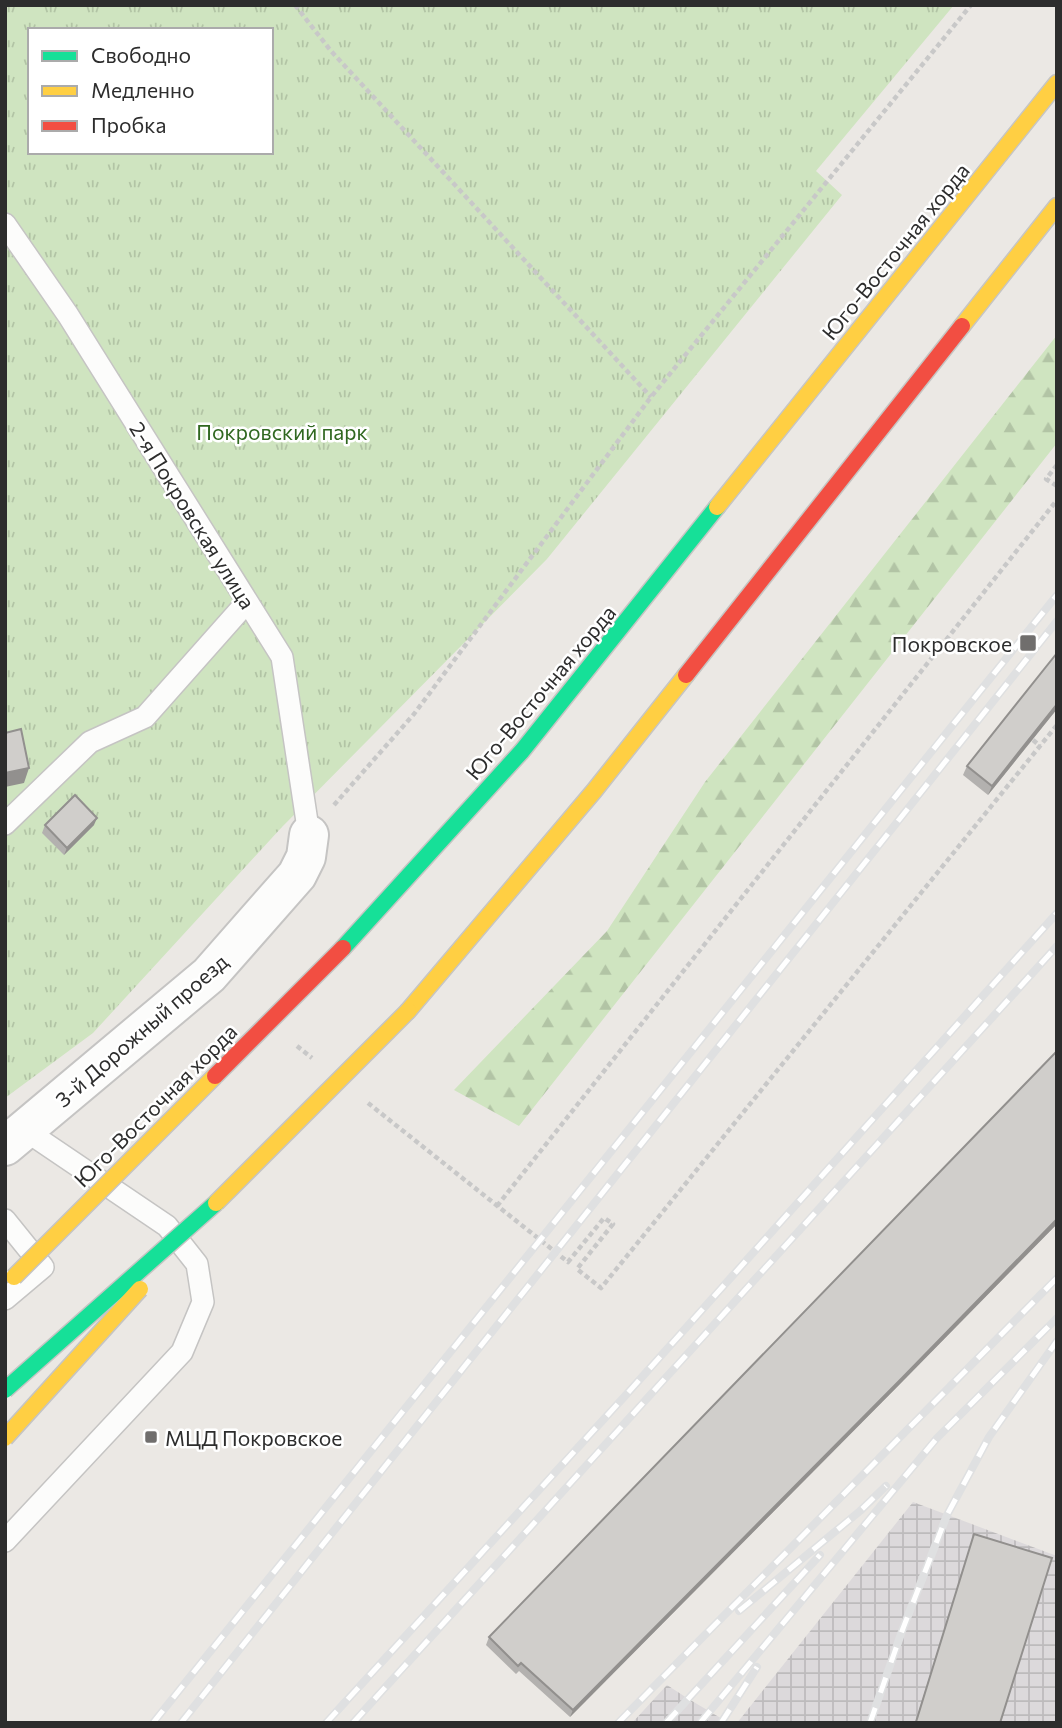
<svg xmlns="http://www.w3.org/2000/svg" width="1062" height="1728" viewBox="0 0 1062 1728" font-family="Commissioner,sans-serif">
<defs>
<pattern id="industrial-grid" width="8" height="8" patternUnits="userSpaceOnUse" patternTransform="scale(1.75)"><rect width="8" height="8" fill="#dcd9db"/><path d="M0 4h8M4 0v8" fill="none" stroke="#bdbbbc"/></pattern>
<pattern id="grass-tufts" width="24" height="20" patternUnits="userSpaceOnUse" patternTransform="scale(1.75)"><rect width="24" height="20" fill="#cfe4c0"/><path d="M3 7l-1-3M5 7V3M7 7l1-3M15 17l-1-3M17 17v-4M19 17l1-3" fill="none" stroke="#b2c4a5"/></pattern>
<pattern id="forest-firs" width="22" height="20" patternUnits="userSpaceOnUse" patternTransform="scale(1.75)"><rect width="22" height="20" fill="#cfe4c0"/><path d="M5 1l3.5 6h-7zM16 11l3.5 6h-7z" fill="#b2c4a5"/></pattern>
</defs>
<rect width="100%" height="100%" fill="#ebe8e4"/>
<g fill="url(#industrial-grid)">
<polygon points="913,1502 1057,1556 1057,1723 737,1723"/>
<polygon points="667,1685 687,1698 729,1723 632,1723"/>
</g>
<path fill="url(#grass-tufts)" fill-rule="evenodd" d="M 5,5 L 954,5 L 816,171 L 842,195 L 547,559 L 281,828 L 93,1033 L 5,1098 ZM 30,30 L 271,30 L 271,152 L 30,152 Z"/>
<polygon fill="url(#forest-firs)" points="1057,335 1057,443 519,1126 454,1090 607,931 705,782"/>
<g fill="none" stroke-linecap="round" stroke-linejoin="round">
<g stroke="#c5c4c3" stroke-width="24">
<g id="lane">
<polyline points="5,224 68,315 282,657 309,835"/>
<polyline points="5,824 90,742 145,717 247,602"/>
<polyline points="5,1220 43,1267 5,1299"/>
<polyline points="5,1541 182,1352 203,1302 197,1264 167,1226 25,1130"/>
</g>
</g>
<g stroke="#c5c4c3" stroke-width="42">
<polyline id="street" points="5,1146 209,975 297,875 306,857 309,835"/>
</g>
<g stroke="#c6c5c3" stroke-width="19">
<polyline id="fast" points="343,948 522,751 717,507"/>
</g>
<g stroke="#c6c5c3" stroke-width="19">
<g id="slow">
<polyline points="962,326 1057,206"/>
<polyline points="717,507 1057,83"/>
<polyline points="408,1011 594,791 686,675"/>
</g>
</g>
<g stroke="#c6c5c3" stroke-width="19">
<polyline id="jam" points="686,675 962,326"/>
</g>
<g stroke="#c8c8c8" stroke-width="4.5" stroke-dasharray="5 3.5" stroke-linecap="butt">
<polyline points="295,5 331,51 651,397"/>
<polyline points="1057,465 1046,479 1057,486"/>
<polyline points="1033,740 1040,746"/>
<polyline points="334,805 414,714 651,397 971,5"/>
<polyline points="297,1046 312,1058"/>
<polyline points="368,1103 568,1262 604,1218 613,1224 577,1269 601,1288 1057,725"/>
<polyline points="497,1206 1057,500"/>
</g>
<use href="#lane" stroke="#fcfcfb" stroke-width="21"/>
<use href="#street" stroke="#fcfcfb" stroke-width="38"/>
<use href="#fast" stroke="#16e098" stroke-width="16"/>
<use href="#slow" stroke="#ffcf43" stroke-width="16"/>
<use href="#jam" stroke="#f24e42" stroke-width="16"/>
<g stroke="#dfe0e1" stroke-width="8">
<g id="rail">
<polyline points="739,1611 860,1511 886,1486"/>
<polyline points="153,1723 1057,595"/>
<polyline points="181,1723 1057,621"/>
<polyline points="326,1723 625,1396 1057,913"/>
<polyline points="353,1723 1057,946"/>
<polyline points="618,1723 1057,1278"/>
<polyline points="666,1723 820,1555"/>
<polyline points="700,1723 937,1438 1057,1318"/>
<polyline points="721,1723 757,1667"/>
<polyline points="870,1723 902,1631 947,1515 989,1437 1057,1341"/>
</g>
</g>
<use href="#rail" stroke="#fff" stroke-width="5" stroke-dasharray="16" stroke-linecap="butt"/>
<g stroke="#c5c4c3" stroke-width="19" stroke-linecap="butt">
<polyline id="fast-bridge" points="5,1390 216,1203"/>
</g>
<g stroke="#c5c4c3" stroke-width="19" stroke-linecap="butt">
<g id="slow-bridge">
<polyline points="216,1203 408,1011"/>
<polyline points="14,1277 215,1076"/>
<polyline points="5,1438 140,1289"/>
</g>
</g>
<g stroke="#c5c4c3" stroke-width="19" stroke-linecap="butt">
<polyline id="jam-bridge" points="215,1076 343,948"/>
</g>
<use href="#fast-bridge" stroke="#16e098" stroke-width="16"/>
<use href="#slow-bridge" stroke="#ffcf43" stroke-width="16"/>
<use href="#jam-bridge" stroke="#f24e42" stroke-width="16"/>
</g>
<g fill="#b3b1af">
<polygon points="1057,653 1057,709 988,795 963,775 967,766"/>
<polygon points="45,825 94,825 64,855 42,833"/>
<polygon points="1057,1051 1057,1224 899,1385 570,1717 519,1671 516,1674 486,1645 489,1637"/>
<polygon points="974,1534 1000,1723 915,1723 967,1556"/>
</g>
<g fill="#92908e">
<polygon points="1057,704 1057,709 988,795 992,786"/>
<polygon points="29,768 24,783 5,787 5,773"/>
<polygon points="97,818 94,825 64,855 67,848"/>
<polygon points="1057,1219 1057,1224 899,1385 570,1717 573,1710"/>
</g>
<g fill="#d0cecb" stroke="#92908e" stroke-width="2">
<polygon points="1057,653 1057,704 992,786 967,766"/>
<polygon points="21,729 29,768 5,773 5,733"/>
<polygon points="75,795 97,818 67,848 45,825"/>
<polygon points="1057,1051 1057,1219 902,1378 573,1710 521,1663 518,1666 489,1637"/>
<polygon points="974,1534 1052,1558 1000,1723 918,1723 916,1722"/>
</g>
<g fill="#706e6d" stroke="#fff" stroke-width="2.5">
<rect x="1019" y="634" width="18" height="18" rx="3.5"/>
<rect x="144" y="1430" width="14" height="14" rx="3.5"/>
</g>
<g text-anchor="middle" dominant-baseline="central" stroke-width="5" stroke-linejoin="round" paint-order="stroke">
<g font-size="21" fill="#2d2d2d" stroke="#fff">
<text transform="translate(895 251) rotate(-51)">Юго-Восточная хорда</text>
<text transform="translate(193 515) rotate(58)">2-я Покровская улица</text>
<text transform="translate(540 692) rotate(-50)">Юго-Восточная хорда</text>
<text transform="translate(141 1030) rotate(-41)">3-й Дорожный проезд</text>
<text transform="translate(155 1105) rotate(-45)">Юго-Восточная хорда</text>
</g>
<g font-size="21" fill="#306820" stroke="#fff">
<text x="282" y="431">Покровский парк</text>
</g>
<g font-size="21" fill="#2d2d2d" stroke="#fff" text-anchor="end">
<text x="1012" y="643">Покровское</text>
<text x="165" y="1437" text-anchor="start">МЦД Покровское</text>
</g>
</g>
<rect width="1062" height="1728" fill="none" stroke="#2d2d2d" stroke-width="14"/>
<rect x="28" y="28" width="245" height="126" fill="#ffffff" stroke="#ababab" stroke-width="2"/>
<rect x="42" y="51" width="35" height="10" fill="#16e098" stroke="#ababab" stroke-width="2"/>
<text x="91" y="63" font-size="21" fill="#2d2d2d">Свободно</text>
<rect x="42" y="86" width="35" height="10" fill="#ffcf43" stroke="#ababab" stroke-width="2"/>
<text x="91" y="98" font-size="21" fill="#2d2d2d">Медленно</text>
<rect x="42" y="121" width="35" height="10" fill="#f24e42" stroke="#ababab" stroke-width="2"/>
<text x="91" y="133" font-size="21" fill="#2d2d2d">Пробка</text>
</svg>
